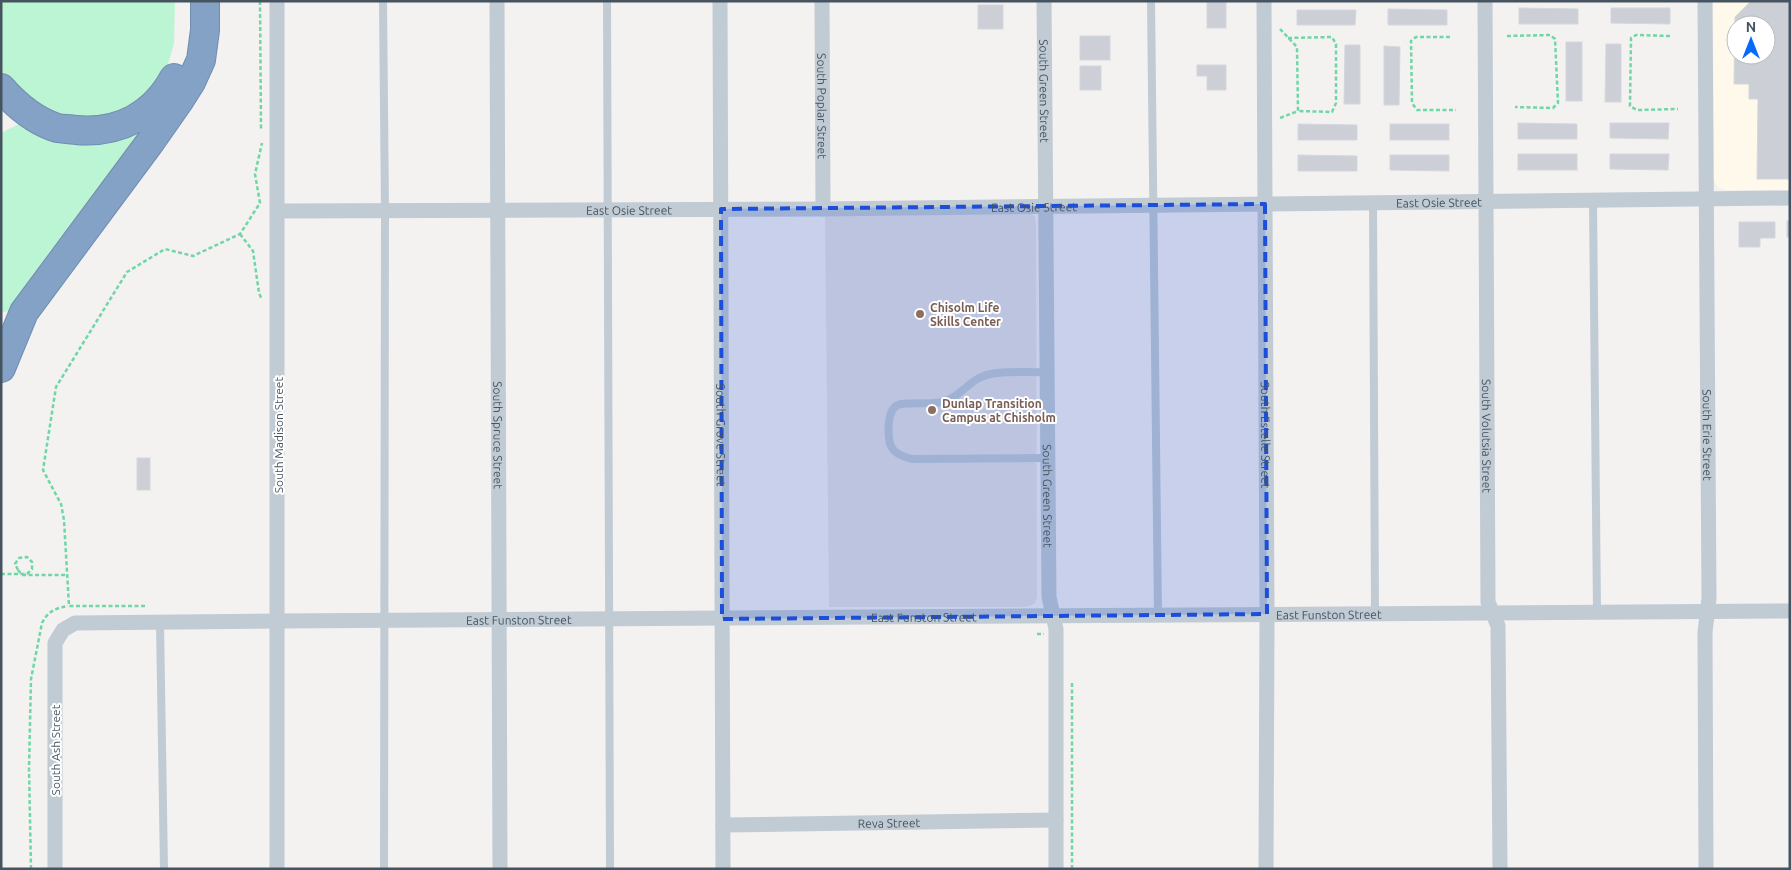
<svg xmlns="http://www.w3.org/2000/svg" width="1791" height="870" viewBox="0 0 1791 870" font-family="Ubuntu,sans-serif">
<rect width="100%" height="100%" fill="#f4f1f1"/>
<path fill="#fef9ea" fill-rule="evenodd" d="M 1713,1 L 1790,1 L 1790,190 L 1725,190 L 1718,187 L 1714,181 ZM 1736,25 L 1766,25 L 1766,55 L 1736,55 Z"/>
<polygon fill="#e5e2e3" points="1030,214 1035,216 1036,223 1037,597 1035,603 1030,606 1022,607 829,607 825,216"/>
<g fill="#bcf5d3">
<polygon points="1,1 175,1 174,44 168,64 157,82 136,103 102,117 74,119 54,116 12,85 1,69"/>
<polygon points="147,123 86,206 44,260 13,311 1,312 1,133 19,124 37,133"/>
</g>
<g fill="#ccd0d6" stroke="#d4d7dd" fill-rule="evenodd">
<path d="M 1751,1 L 1790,1 L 1790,179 L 1757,179 L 1758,99 L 1749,99 L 1749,84 L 1734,84 L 1735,17 ZM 1736,25 L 1766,25 L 1766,55 L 1736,55 Z"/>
<rect x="1207" y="2" width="19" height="26"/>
<rect x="978" y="5" width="25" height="24"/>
<polygon points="1519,8 1578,9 1578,24 1519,24"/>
<polygon points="1611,8 1670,8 1670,24 1611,23"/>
<polygon points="1388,9 1447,10 1447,25 1388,25"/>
<polygon points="1297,10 1356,10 1355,25 1297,25"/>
<rect x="1080" y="36" width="30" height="24"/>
<rect x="1566" y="42" width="16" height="59"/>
<polygon points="1606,44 1621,44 1621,102 1605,102"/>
<polygon points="1345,45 1360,45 1360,104 1344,104"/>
<polygon points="1384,46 1400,47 1399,105 1384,105"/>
<polygon points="1197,65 1226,65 1226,90 1207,90 1207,76 1197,76"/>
<rect x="1080" y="66" width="21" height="24"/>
<polygon points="1518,123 1577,124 1577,139 1518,139"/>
<polygon points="1610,123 1669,123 1668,139 1610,138"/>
<polygon points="1298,124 1357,125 1357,140 1298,140"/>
<rect x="1390" y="124" width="59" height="16"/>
<rect x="1518" y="154" width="59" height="16"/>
<polygon points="1610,154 1669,154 1668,170 1610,169"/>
<polygon points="1298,155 1357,156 1357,171 1298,171"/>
<polygon points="1390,155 1449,155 1449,171 1390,170"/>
<rect x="1787" y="221" width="3" height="16"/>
<polygon points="1739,222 1775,222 1775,238 1760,238 1760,247 1739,247"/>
<rect x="137" y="458" width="13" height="32"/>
</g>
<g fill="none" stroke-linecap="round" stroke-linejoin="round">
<g stroke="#6f8db1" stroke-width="30">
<g id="highway">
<path d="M 1,88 C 16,105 35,121 57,128 C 63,129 70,129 76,130 C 119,134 154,115 174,78"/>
<polyline points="1,368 24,312 151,141 179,101 191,82 201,60 205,30 205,1"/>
</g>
</g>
<g stroke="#6fd7a6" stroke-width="2.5" stroke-dasharray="4 2.5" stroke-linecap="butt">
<polyline points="260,1 261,130"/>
<polyline points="1280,29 1297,47 1298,111 1280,118"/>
<polyline points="1507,36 1550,35 1555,39 1558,103 1553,108 1515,107"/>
<polyline points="1670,36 1636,35 1631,38 1630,106 1637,110 1678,109"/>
<polyline points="1450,37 1416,37 1411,41 1412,103 1417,110 1456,110"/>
<polyline points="1288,38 1332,37 1336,44 1336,103 1332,112 1298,111"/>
<polyline points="240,234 253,251 259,293 262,300"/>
<polyline points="18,570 22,575 68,575"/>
<polyline points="145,606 69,606 64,520 61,504 43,470 56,387 127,272 165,249 193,256 240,234 260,203 255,174 262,143"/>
<polyline points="1037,634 1044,634"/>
<polyline points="1072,683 1072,869"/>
<path d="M 31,869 L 29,769 L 31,679 L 42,623 C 48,611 56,608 68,606"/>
</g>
<g stroke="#c0cbd4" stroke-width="8">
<polyline points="383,1 385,211 384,869"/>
<polyline points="607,1 610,869"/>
<polyline points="1151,1 1158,615"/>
<polyline points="1593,201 1597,612"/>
<polyline points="1373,203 1375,613"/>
<path d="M 1047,372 C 1028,373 996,369 979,378 C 966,385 957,399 941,402 C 931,405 903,401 896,406 C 888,412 888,429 889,438 C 890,452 900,456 912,459 L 1047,458"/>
<polyline points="160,623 164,869"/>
</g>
<g stroke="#c0cbd4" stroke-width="15">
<polyline points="277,1 277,869"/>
<path id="s1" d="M 497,1 L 500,869"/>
<path id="s2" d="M 720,1 L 723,869"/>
<path id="s3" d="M 822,1 L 823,209"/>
<path id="s4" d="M 1044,1 L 1049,597 L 1056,629 L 1056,869"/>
<path id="s5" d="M 1264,1 L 1267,614 L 1266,869"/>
<path id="s6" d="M 1485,1 L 1488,602 L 1498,626 L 1500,869"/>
<path id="s7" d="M 1705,1 L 1709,598 L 1705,632 L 1706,869"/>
<path id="s8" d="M 278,211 L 823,209 L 1790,198"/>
<path id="s9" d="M 723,825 L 1056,820"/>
<path id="s10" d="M 55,869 L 55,643 L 63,630 L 75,623 L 278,621 L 1790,611"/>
</g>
<use href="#highway" stroke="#84a2c5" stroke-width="28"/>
<polyline stroke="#6fd7a6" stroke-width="2.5" stroke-dasharray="4 2.5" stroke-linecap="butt" points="1,574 27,574 32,569 32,562 27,557 19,558 15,564 18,570"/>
</g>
<path fill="#1d4ed8" fill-opacity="0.2" stroke="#1d4ed8" stroke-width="4" stroke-dasharray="10 6" stroke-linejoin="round" d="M 1265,204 L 1267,614 L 722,619 L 721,209 Z"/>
<g fill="#8d6e63" stroke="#fff" stroke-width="2">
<circle cx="920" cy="314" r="5"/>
<circle cx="932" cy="410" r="5"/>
</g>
<g text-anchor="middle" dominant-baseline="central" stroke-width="4" stroke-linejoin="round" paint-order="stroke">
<g font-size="12" fill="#465461" stroke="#fff">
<text stroke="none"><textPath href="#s4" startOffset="90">South Green Street</textPath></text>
<text stroke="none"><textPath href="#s3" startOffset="105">South Poplar Street</textPath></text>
<text stroke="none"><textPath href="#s8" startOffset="1161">East Osie Street</textPath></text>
<text stroke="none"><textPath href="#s8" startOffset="756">East Osie Street</textPath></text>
<text stroke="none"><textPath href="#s8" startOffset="351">East Osie Street</textPath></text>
<text transform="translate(278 435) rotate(-90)">South Madison Street</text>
<text stroke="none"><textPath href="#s1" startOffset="434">South Spruce Street</textPath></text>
<text stroke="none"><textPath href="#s2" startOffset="434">South Grove Street</textPath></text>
<text stroke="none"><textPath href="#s5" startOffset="434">South Estelle Street</textPath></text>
<text stroke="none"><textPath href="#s7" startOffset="434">South Erie Street</textPath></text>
<text stroke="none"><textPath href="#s6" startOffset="435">South Volutsia Street</textPath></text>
<text stroke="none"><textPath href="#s4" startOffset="495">South Green Street</textPath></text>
<text stroke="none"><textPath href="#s10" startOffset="1509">East Funston Street</textPath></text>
<text stroke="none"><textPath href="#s10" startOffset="1104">East Funston Street</textPath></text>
<text stroke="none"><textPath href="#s10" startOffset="699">East Funston Street</textPath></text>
<text transform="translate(55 750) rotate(-90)">South Ash Street</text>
<text stroke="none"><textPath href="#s9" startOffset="166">Reva Street</textPath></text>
</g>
<g font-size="12" font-weight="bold" fill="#785e54" stroke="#fff" text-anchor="start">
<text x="930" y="307">Chisolm Life<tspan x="930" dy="14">Skills Center</tspan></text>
<text x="942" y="403">Dunlap Transition<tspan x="942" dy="14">Campus at Chisholm</tspan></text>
</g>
</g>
<rect width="1791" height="870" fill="none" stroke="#465461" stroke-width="5"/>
<g transform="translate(1751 40)"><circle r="24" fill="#ffffff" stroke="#b5bbc0"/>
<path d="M0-4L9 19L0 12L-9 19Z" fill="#046afa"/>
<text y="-8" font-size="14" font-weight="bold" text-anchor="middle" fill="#465461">N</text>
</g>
</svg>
